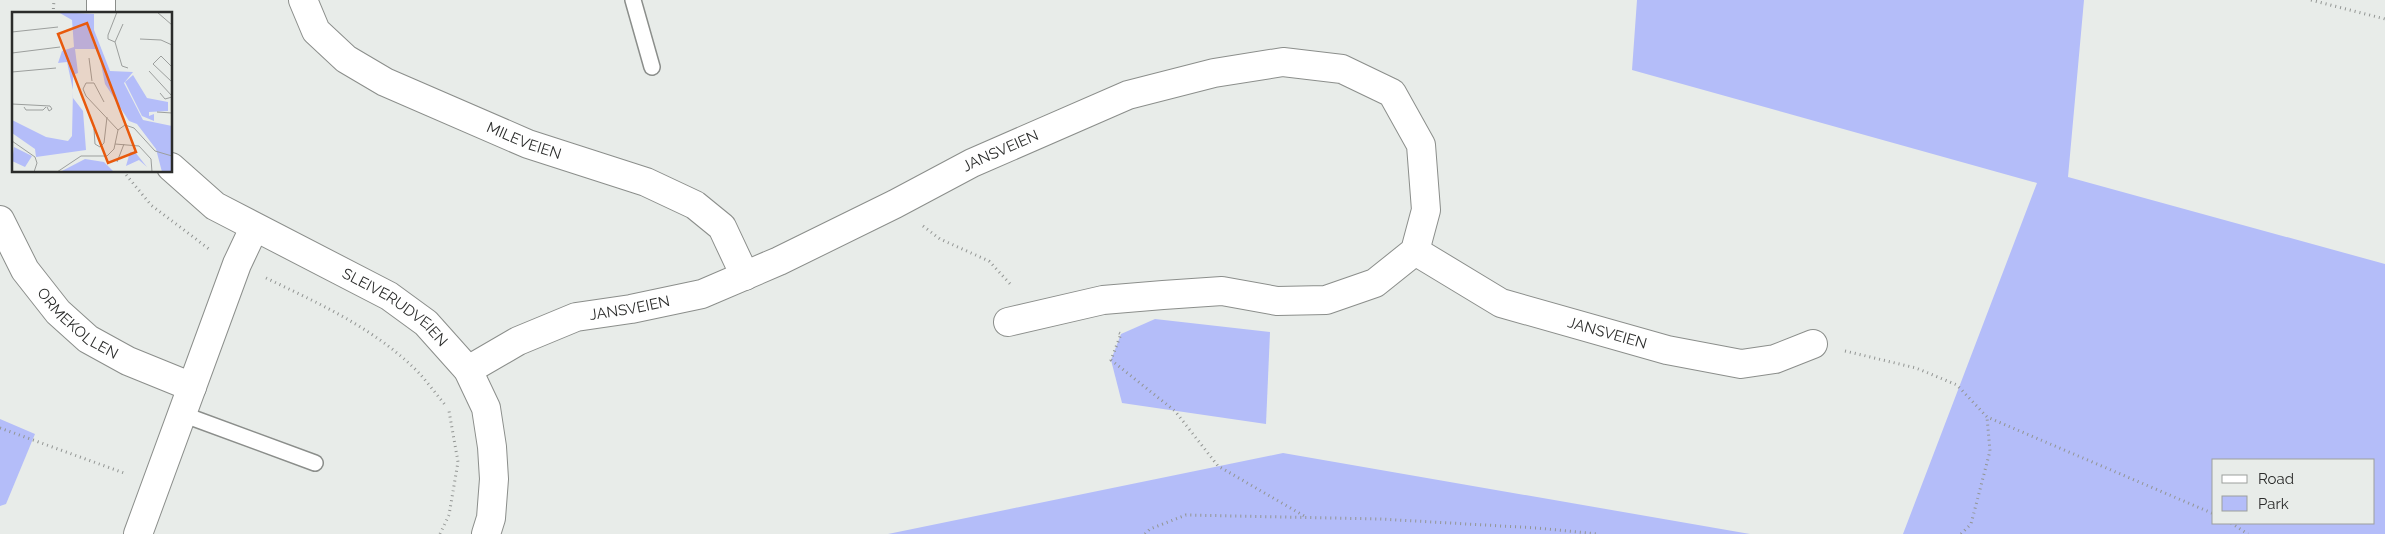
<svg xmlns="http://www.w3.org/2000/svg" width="2385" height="534" viewBox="0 0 2385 534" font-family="Raleway,sans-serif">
<rect width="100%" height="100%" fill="#e8ece9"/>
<g fill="#b4bdf9" fill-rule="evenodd">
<path d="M 1637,0 L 2084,0 L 2068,177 L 2385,264 L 2385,534 L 1903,534 L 2037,183 L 1632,70 ZM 2374,460 L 2374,523 L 2214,523 L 2214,460 Z"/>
<polygon points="1155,319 1270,332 1266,424 1122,403 1111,360 1121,334"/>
<polygon points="0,419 35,434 6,504 0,506"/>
<polygon points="1283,453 1750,534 888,534"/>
</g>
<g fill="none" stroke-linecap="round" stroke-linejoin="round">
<g stroke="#8b8e8b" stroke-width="18">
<g id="lane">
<polyline points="633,0 652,67"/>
<polyline points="182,414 315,463"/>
</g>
</g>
<g stroke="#8b8e8b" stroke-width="30">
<g id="street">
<path id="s1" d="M 303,0 L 316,31 L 346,59 L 385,82 L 528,144 L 646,182 L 695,205 L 722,227 L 745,276"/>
<path id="s2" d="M 0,220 L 25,270 L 58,312 L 88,339 L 128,361 L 192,387"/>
<path id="s3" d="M 1415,251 L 1501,303 L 1667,350 L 1741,364 L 1775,359 L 1813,344"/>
<path id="s4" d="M 468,370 L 518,341 L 576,317 L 631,309 L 702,294 L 779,261 L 895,204 L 972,163 L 1128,95 L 1214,73 L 1283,62 L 1342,69 L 1392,93 L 1421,145 L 1426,210 L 1415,251 L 1375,283 L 1326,300 L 1277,301 L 1222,291 L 1163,295 L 1103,300 L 1008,322"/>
<polyline points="138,534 237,264 254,228"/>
</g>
</g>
<g stroke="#8b8e8b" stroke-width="30">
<g id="secondary">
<polyline points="101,0 101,14"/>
<path id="s5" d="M 171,167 L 215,206 L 389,296 L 426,323 L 468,370 L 486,408 L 492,447 L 494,479 L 491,518 L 486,534"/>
</g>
</g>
<g stroke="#929593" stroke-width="3" stroke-dasharray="1 4" stroke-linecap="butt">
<polyline points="2311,0 2385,19"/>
<polyline points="53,14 54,0"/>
<polyline points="123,171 151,205 209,249"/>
<polyline points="923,226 940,239 989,261 1012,286"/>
<path d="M 266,278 C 320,304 376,329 419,373 C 428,383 437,395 446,406"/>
<polyline points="1119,333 1121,334 1111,360 1175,411 1218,466 1306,517"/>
<polyline points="1845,351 1916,368 1957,385 1987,417 2214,514"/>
<polyline points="0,428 124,473"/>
<polyline points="2231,523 2248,534"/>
<polyline points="440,534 449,515 458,462 449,411"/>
<polyline points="1145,534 1150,529 1186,515 1380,519 1537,528 1598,534"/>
<polyline points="1961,534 1971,524 1990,451 1987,417"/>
</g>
<use href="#lane" stroke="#fff" stroke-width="15"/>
<use href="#street" stroke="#fff" stroke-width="28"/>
<use href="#secondary" stroke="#fff" stroke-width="28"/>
</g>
<g text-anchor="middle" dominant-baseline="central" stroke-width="5" stroke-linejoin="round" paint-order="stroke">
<g font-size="15" fill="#2b2c2b" stroke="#e8ece9">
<text stroke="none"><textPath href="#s1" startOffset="271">MILEVEIEN</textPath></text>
<text stroke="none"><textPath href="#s4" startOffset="580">JANSVEIEN</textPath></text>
<text stroke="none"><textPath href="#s4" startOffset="175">JANSVEIEN</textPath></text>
<text stroke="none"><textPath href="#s5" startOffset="266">SLEIVERUDVEIEN</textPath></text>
<text stroke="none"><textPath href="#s2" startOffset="132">ORMEKOLLEN</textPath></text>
<text stroke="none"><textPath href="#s3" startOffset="211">JANSVEIEN</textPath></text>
</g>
</g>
<g transform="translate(12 12)">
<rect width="160" height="160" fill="#e8ece9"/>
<path d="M 46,0 L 82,2 L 82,18 L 98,59 L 121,60 L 112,71 L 131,108 L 160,114 L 160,160 L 150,160 L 144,137 L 125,112 L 117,109 L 93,72 L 86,37 L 63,37 L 66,61 L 61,63 L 61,86 L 71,99 L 74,138 L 24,145 L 23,137 L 0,121 L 0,108 L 34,125 L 56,129 L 60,124 L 61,78 L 55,50 L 46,51 L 50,39 L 62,35 L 60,8 ZM 121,63 L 135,86 L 156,90 L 156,99 L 137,100 L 137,104 L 142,102 L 142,109 L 130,104 L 113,70 ZM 2,135 L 20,144 L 13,155 L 0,149 ZM 118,140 L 123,140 L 135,155 L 127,148 L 114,154 ZM 73,147 L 92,150 L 102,160 L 48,160 Z" fill="#b4bdf9"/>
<path fill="none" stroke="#9c9f9d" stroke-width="1" d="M 145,0 L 160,13M 111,12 L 103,30 L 110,54 L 116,56M 0,20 L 46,15M 128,27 L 149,28 L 160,33M 103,30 L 96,27 L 96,23 L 105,0M 0,41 L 48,35M 77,46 L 80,69M 160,55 L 149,44 L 141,52 L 160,70M 137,59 L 160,84M 0,60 L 44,56M 148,81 L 153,87 L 160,85M 92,90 L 82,71 L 74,71 L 71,77 L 74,84 L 106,118M 0,92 L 38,94 L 40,97 L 37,99 L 35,95M 12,95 L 14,98 L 31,98 L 34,95M 145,100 L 160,101M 82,117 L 83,132 L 88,135 L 92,131 L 95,105M 0,129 L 23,145 L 25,151 L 22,160M 103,132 L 127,134 L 139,147 L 140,160M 105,150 L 112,132M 45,160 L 69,144 L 95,144 L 102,137 L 106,118 L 113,113 L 122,116 L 143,139 L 160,144"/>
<path fill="#e8590c" fill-opacity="0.15" stroke="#e8590c" stroke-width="2.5" d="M 75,11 L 124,140 L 96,151 L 46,22 Z"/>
<rect width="160" height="160" fill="none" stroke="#2b2c2b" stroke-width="2.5"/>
</g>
<rect x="2212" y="459" width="162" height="65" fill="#e8ece9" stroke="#9c9f9d"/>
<rect x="2222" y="475" width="25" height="8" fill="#ffffff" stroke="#9c9f9d"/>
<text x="2258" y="484" font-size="15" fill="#2b2c2b">Road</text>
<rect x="2222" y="496" width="25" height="15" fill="#b4bdf9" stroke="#9c9f9d"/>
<text x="2258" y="509" font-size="15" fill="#2b2c2b">Park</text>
</svg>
